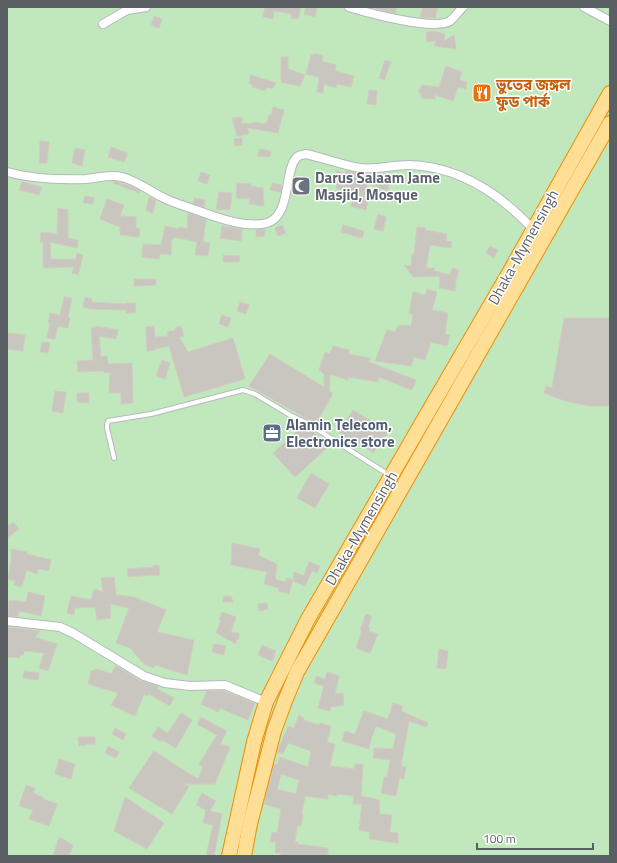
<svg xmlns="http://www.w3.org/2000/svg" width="617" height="863" viewBox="0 0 617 863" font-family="'Titillium Web','Noto Sans Bengali',sans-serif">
<rect width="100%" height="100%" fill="#eeeae2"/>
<rect fill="#c1e7bd" x="7" y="7" width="603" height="849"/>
<g fill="#c9c5bf" stroke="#d3cbc0" fill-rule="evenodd">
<polygon points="265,7 293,7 301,8 298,19 291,18 292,14 274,11 273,19 263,17"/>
<polygon points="306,7 317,7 315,17 304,14"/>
<polygon points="376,7 396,7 396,13 376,9"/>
<polygon points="423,7 438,7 435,18 420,17"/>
<polygon points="154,16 162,19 159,28 151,25"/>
<polygon points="434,31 445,34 444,41 454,35 456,49 434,46 436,41 427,42 426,32"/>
<polygon points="316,54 323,56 322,61 336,65 335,71 354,76 351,87 337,84 336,88 324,84 323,93 317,92 319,77 306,74 311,55"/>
<polygon points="281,57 288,57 288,69 305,75 300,86 281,82"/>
<polygon points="385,60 391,62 384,80 379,78"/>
<polygon points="446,66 462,72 459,80 467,82 466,89 458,87 453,101 435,95 435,99 421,98 422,94 418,92 422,85 439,87"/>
<polygon points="251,75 276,83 272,89 267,87 265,91 252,87 253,85 249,83"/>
<polygon points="369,90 377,91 376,105 367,104"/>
<polygon points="273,107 284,110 283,116 282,116 278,133 247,128 249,134 237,136 232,118 242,117 242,124 254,123 254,122 266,124 269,115 271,115"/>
<polygon points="242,138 242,145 235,146 234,139"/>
<polygon points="40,141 49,142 47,163 39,163"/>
<polygon points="111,147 128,153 124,162 108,157"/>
<polygon points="75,148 85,150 82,166 72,163"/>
<polygon points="260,149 271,151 270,157 257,156"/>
<polygon points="336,170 344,174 346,171 360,173 371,174 389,184 388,191 368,183 364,200 368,201 366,210 350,206 359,193 337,189"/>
<polygon points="201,172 210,175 207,184 198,181"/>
<polygon points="114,181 130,186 140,191 139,193 113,183"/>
<polygon points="22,182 42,187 39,195 19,190"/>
<polygon points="237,183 251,184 251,186 263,188 264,206 249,204 250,199 236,198"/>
<polygon points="272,183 282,185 281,192 270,190"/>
<polygon points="219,192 232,193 230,210 216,209"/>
<polygon points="85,196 94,198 93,204 83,203"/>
<polygon points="149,197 156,200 153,213 146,211"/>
<polygon points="194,198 205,200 204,207 193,203"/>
<polygon points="107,199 124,205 120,216 136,217 136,228 140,229 139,237 120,235 120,227 100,219"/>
<polygon points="58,208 68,210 68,238 78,240 77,248 50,242 51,259 76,259 77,253 83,255 78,275 72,273 74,267 43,268 43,242 40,242 41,232 57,234"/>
<polygon points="188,213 206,219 203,242 210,243 208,256 195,255 197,242 174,237 173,239 172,238 171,255 160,254 159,259 142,257 143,244 161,245 165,226 178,229 179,227 187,229"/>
<polygon points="378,214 386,217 383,231 374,229"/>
<polygon points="282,225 286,233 278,236 275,228"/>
<polygon points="343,225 364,231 362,238 341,232"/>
<polygon points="222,226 242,229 241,241 220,238"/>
<polygon points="417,227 425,228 425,230 447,234 446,241 452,242 451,248 430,245 426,268 435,268 434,271 450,275 452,268 459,270 455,284 456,284 455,291 439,288 440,276 413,277 404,265 411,266 412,254 414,254"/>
<polygon points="265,229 265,236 256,237 256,230"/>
<polygon points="490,246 498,250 494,258 486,253"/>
<polygon points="223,255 240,256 239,262 223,262"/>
<polygon points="134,279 156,279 156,285 134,286"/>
<polygon points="427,289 437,292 432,310 448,313 445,334 450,335 447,346 431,342 425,360 414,357 411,366 375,361 387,330 395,332 399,325 411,326 413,314 409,314 413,292 425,295"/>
<polygon points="64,297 72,298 68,317 70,318 68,328 58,326 55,339 47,338 50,323 48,323 50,313 60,315"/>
<polygon points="85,297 92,299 92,302 126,304 126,303 136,303 135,313 126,313 126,310 90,309 83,307"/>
<polygon points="240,302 249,305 246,314 237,311"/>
<polygon points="222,315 231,318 228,327 219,324"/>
<polygon points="564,318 610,318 610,406 590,406 565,401 544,393 546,386 552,388"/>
<polygon points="96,326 118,330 116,339 99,336 101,357 107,356 108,364 132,363 133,403 121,404 121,393 109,393 110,372 104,373 104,371 78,372 77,361 93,360 91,328 95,328"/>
<polygon points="154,326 155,337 168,336 167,332 175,330 175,328 181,326 184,336 179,337 188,352 233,338 245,379 184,397 169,346 155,349 155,350 147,351 146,327"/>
<polygon points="7,333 25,335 23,351 7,349"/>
<polygon points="42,342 50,343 48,353 40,352"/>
<polygon points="333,346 349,350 348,354 370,358 369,362 416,380 412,390 379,377 378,382 348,377 348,380 330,374 329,391 333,393 316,424 249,386 270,354 324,387 324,374 319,370 325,352 330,354"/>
<polygon points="162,360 170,363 165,379 156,376"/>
<polygon points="55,391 66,392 63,413 52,411"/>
<polygon points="77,393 89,393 89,403 77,402"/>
<polygon points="353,410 374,423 376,420 390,430 373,453 359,443 358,445 340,434 340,430"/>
<polygon points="304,425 313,431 328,447 295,477 273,453"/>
<polygon points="311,473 329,484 315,508 297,498"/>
<polygon points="13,522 19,529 7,538 7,527"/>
<polygon points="232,543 260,549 258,555 277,564 275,579 285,582 287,578 293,580 289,594 278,591 279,588 264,584 267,572 231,565"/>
<polygon points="11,549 27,552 27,554 51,560 49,571 38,569 37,574 27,570 21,587 14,585 15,581 8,579 11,562"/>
<polygon points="309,562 320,566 317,573 312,571 305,586 293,581 294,572 304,576"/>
<polygon points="154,565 160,566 159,576 151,575 128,577 127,569 153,567"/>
<polygon points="114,577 116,595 134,597 166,610 157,632 194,640 187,675 155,665 154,668 144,664 130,648 116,643 129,608 110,604 111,618 97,620 95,607 75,608 74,615 67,613 71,596 91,600 94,589 103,592 101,578"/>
<polygon points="28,592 45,596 41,616 19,611 18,617 8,616 9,600 26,602"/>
<polygon points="223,596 231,596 233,602 223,602"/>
<polygon points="267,603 268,609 259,611 258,604"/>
<polygon points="222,612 236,617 231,632 239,633 239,639 237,639 236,644 216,633 221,620 219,620"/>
<polygon points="366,614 372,616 368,627 370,628 369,631 378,634 370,653 356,648 362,630 360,630"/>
<polygon points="7,627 40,631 35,637 57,644 48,671 39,668 44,653 24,651 23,655 20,655 20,658 7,657"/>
<polygon points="214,644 226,646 224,655 212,652"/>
<polygon points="262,645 276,651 272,661 258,655"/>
<polygon points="439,649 448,651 446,669 437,668"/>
<polygon points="116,666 141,681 158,686 157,689 174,698 170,706 149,694 148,696 144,694 135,716 111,705 118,693 88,684 91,671 97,669 111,674"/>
<polygon points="24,671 39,673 38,680 23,678"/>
<polygon points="327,672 339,676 335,694 343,693 344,705 331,707 330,711 318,708 324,686 314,683 316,676 325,679"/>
<polygon points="207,691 224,691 255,703 248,720 220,708 218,712 201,704"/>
<polygon points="393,703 403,706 401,711 428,723 426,727 409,721 401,766 406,767 404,779 399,778 396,796 381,793 384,777 387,778 390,760 373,758 374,748 393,749 396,734 376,726 371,739 369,749 342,741 345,731 355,734 364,711 388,719"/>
<polygon points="181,713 192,720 176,748 162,740 161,742 152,736 158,727 168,733"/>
<path d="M 299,715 L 304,718 L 303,720 L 319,725 L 320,723 L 331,726 L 327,742 L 335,744 L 330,766 L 354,769 L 355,764 L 363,764 L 361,796 L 380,800 L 379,814 L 392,815 L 390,832 L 398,833 L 398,843 L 369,839 L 370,832 L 359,830 L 362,804 L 353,804 L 354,796 L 337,794 L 337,796 L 328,794 L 328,799 L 305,796 L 302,813 L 303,814 L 301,826 L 297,826 L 295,842 L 298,842 L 297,844 L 328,848 L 328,856 L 280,856 L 281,853 L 275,853 L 276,842 L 270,842 L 272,832 L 277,833 L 281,809 L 264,804 L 274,764 L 277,765 L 280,757 L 308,767 L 311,751 L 288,743 L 283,754 L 277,752 L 288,726 L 294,728 ZM 281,774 L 299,780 L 296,794 L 277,789 Z"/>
<polygon points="201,717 227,731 220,744 230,747 215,784 184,784 189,786 172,814 129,788 154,751 198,779 203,767 199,764 217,735 197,724"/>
<polygon points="115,728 126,734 123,740 112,734"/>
<polygon points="78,737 95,737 95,744 86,744 86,745 79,746"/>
<polygon points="108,746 119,752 116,758 105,753"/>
<polygon points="59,759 75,764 71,779 55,774"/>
<polygon points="26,785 35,788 33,793 44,798 43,799 57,804 49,826 29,819 33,810 19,806"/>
<polygon points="202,793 216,801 210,811 222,814 214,856 206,856 213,825 203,823 206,810 196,805"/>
<polygon points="125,797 164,823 147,849 114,831"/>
<polygon points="59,837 73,845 69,856 53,856"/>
</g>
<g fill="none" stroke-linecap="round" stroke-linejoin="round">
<g stroke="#b5b9bd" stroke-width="6">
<polyline id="service" points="114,458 107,428 107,425 108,421 151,414 243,390 255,394 290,415 307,423 389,475"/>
</g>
<g stroke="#b5b9bd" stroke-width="10">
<g id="minor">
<path d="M 349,7 C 368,13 435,31 450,21 C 455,17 459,11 463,7"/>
<polyline points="584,7 610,21"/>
<polyline points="103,24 127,10 146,7"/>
<path d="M 7,172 C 32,179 59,180 86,179 C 98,178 109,174 122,177 C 137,181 148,190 162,197 C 173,203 185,206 196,210 C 216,217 246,229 267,223 C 291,216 284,172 296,158 C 298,155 302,155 306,154 C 324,158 342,165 360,168 C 376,170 392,165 409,165 C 458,166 500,194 533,229"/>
<polyline points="7,621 60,627 73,633 144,676 165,683 190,686 225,685 266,702"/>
</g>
</g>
<g stroke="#ef8d00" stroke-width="16">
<g id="trunk">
<polyline points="229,856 254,742 266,702 308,619 509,273 610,93"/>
<polyline points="244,856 250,824 274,731 285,701 297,672 610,123"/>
</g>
</g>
<use href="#service" stroke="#fff" stroke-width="4"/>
<use href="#minor" stroke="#fff" stroke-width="8"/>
<use href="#trunk" stroke="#ffde96" stroke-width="14"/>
</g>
<defs>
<g id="restaurant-square" transform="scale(1)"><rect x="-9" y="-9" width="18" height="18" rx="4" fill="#e8710a" stroke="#fff"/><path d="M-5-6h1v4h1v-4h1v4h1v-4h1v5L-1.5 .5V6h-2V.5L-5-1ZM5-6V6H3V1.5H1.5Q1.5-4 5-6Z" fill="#fff"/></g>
<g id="mosque-square" transform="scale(1)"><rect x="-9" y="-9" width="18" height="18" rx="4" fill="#6b7280" stroke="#fff"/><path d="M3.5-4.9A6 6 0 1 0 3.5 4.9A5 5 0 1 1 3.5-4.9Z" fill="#fff"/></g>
<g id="office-square" transform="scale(1)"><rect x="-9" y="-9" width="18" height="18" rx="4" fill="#5c6f8a" stroke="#fff"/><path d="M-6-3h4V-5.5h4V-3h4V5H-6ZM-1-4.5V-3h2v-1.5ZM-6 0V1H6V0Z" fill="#fff"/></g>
</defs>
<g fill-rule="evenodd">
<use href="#restaurant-square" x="482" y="93"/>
<use href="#mosque-square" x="301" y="186"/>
<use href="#office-square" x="272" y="433"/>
</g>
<g text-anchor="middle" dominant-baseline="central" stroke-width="3" stroke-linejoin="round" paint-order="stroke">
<g font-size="15" font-weight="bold" fill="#c56008" stroke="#fff" text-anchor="start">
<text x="496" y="84">ভুতের জঙ্গল<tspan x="496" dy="17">ফুড পার্ক</tspan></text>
</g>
<g font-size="15" font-weight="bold" fill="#5b616d" stroke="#fff" text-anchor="start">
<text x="315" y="177">Darus Salaam Jame<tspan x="315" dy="17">Masjid, Mosque</tspan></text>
</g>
<g font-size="15" fill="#5a5f63" stroke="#fff">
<text transform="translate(523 247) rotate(-61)">Dhaka-Mymensingh</text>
<text transform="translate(361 528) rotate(-60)">Dhaka-Mymensingh</text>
</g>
<g font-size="15" font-weight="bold" fill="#4e5e75" stroke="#fff" text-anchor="start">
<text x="286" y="424">Alamin Telecom,<tspan x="286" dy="17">Electronics store</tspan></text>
</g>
</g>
<rect width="617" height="863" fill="none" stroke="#5a5f63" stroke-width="16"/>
<path d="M477 843v6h116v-6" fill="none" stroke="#5a5f63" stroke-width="2"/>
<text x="483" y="843" font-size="12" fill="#5a5f63" stroke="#ffffff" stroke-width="3" paint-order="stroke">100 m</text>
</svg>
